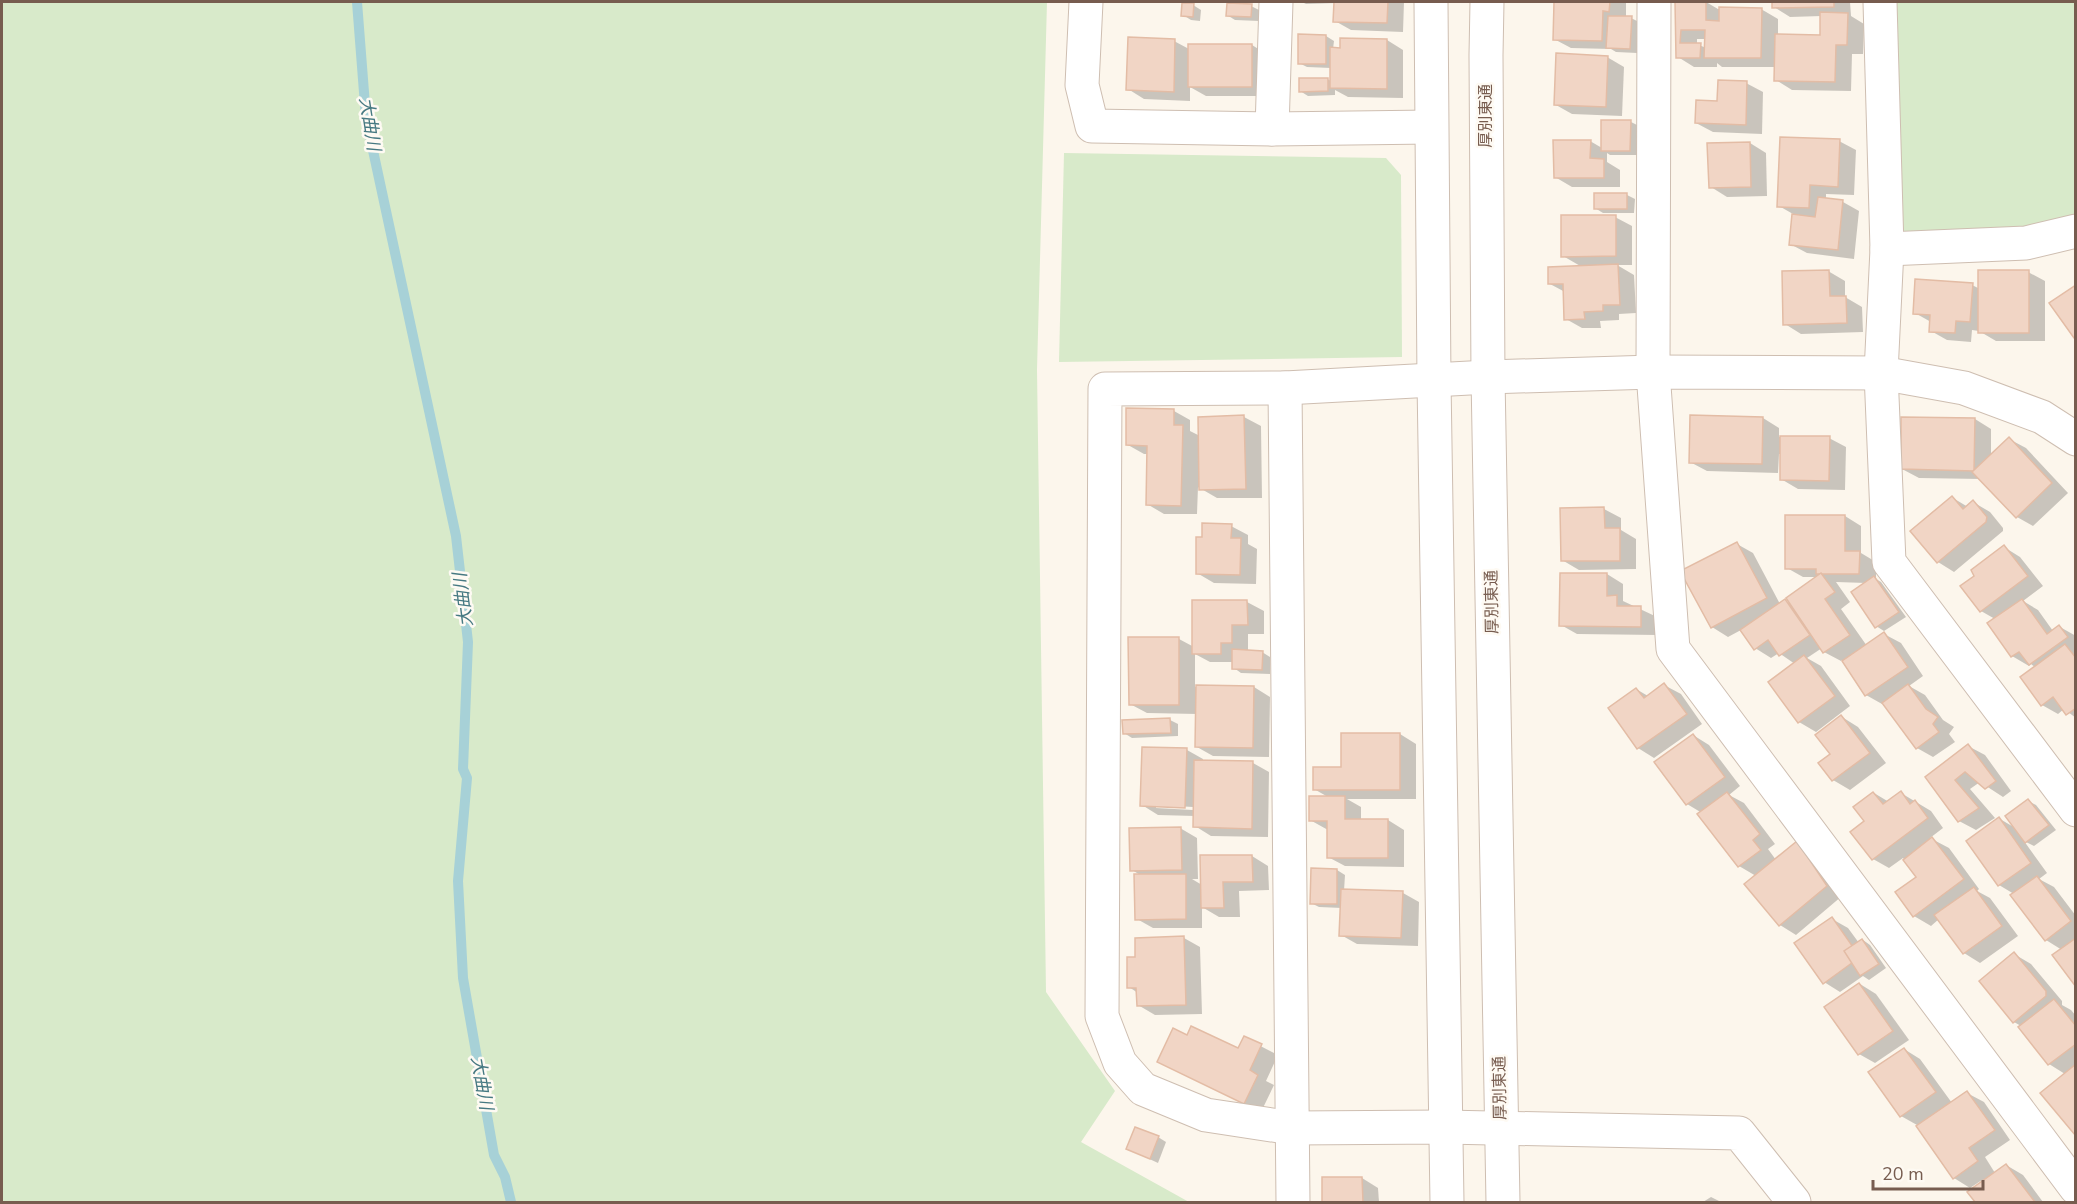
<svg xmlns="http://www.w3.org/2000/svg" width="2077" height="1204" viewBox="0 0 2077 1204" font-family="'Nunito Sans','Noto Sans JP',sans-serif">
<rect width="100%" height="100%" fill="#fcf6ec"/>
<g fill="#d8eaca">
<polygon points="2,2 1047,2 1037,370 1046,992 1115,1091 1081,1142 1189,1202 2,1202"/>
<polygon points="1880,2 2075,2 2075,231 1887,249"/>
<polygon points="1064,153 1386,158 1401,175 1402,357 1059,362"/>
</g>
<g fill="#0003" fill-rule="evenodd">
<polygon points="1302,2 1404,2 1403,32 1351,30 1335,21 1335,3 1306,4"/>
<polygon points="1555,2 1626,2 1626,18 1631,18 1639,22 1637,53 1616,52 1611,49 1571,48 1554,39"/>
<path d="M 1677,2 L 1706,2 L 1718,9 L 1761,9 L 1778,19 L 1778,36 L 1821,37 L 1822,16 L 1790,17 L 1774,7 L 1774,2 L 1850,2 L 1851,16 L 1864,24 L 1863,54 L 1852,54 L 1851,91 L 1792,90 L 1776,80 L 1776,67 L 1722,67 L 1717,63 L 1717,67 L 1694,67 L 1678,57 ZM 1697,39 L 1706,39 L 1706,48 L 1697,44 Z"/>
<polygon points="1193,5 1201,10 1200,21 1191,20 1183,15"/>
<polygon points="1251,6 1259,10 1259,21 1235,20 1227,15"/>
<polygon points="1326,36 1334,41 1333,49 1387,40 1403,50 1403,98 1348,97 1335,90 1335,95 1308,96 1300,91 1327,79 1331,81 1331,68 1307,67 1299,63"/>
<polygon points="1174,41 1189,49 1252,45 1268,55 1268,96 1206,96 1190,87 1190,101 1144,99 1128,89"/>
<polygon points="1607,57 1624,67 1622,116 1572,114 1556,105"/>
<polygon points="1746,83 1763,92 1762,134 1713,132 1696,123 1719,103"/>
<polygon points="1631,122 1639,126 1638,155 1610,155 1607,153 1607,162 1620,170 1620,187 1572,187 1555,177 1590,141 1602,148"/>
<polygon points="1839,141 1856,150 1854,195 1826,194 1826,200 1843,202 1859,211 1854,259 1807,253 1790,244 1793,214 1779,206"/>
<polygon points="1750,143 1766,153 1767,196 1727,197 1711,187"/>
<polygon points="1627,195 1635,199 1634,213 1603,213 1595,208"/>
<polygon points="1615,217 1632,226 1632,265 1617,265 1634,275 1636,313 1619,314 1619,320 1600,321 1601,328 1582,328 1566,319 1565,292 1550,284 1582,267 1563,256"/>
<polygon points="1828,271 1845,281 1845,297 1862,307 1863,332 1801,334 1785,324"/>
<polygon points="2028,272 2045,281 2045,341 1996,341 1979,331 1972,330 1971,342 1947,340 1931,331 1931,322 1915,313 1972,285 1980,289"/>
<polygon points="1174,411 1190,420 1190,431 1200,436 1244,417 1261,426 1262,498 1217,498 1198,487 1197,514 1164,514 1147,504 1148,454 1144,454 1128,445"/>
<polygon points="1763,418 1779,428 1779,437 1829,438 1846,447 1845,490 1798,489 1781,479 1782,454 1779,454 1778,473 1707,471 1690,462"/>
<polygon points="1975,419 1991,429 1991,456 2009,439 2026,448 2068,493 2033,526 2017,517 1981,479 1919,478 1902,469"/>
<polygon points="1953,498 1968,507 1973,502 1990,512 2003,528 2003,531 1954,572 1938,562"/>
<polygon points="1604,509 1621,518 1621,530 1636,539 1636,569 1579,570 1562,560"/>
<polygon points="1845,516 1861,526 1861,553 1876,562 1876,579 1881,582 1906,617 1884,631 1876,626 1866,583 1836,582 1850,602 1841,609 1867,646 1884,634 1901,643 1923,676 1909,686 1925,695 1943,720 1954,727 1949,734 1955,742 1933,757 1917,748 1884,703 1882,704 1866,695 1842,660 1841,661 1824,652 1822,648 1807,658 1821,666 1850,706 1816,732 1799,722 1770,682 1795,664 1779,653 1771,658 1755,648 1741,630 1728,637 1712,627 1737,544 1753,553 1780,604 1785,600 1792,605 1818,577 1803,577 1787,568"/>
<polygon points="1231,526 1248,535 1248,544 1257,549 1256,584 1214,583 1197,573 1203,539"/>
<polygon points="2004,547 2020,557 2043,586 2023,601 2038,610 2053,631 2060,627 2076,636 2076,718 2064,709 2058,714 2042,705 2036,668 2031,664 2029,666 2012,656 1989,624 1995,619 1981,611 1962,586 1976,576"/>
<polygon points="1607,574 1623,584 1623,601 1657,617 1657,635 1577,634 1561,625"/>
<polygon points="1247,602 1264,611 1264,634 1248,634 1248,652 1262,652 1270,657 1270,674 1241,673 1234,668 1234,662 1210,662 1195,654 1195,687 1254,687 1270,697 1269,757 1213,756 1197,747 1197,714 1147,713 1130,704 1179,639 1194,647"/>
<polygon points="1664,685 1681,694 1702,724 1654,758 1638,748 1636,689 1648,696"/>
<polygon points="1842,717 1858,727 1886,763 1850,790 1833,780 1820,763 1832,754"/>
<polygon points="1170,720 1178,724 1178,736 1132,738 1124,733"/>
<polygon points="1400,734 1416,744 1416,799 1347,799 1361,807 1361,820 1388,820 1404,830 1404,867 1345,866 1328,857 1328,830 1310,820 1328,797 1314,789"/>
<polygon points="1693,735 1709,745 1740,786 1729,795 1744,803 1775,844 1768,849 1776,860 1797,842 1842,896 1796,935 1780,925 1756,876 1739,866 1702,813 1687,804"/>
<polygon points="1968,746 1985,755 2011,791 2003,797 1980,782 1970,789 1995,818 1976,830 1959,821 1927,777"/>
<path d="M 1187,750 L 1203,759 L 1203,762 L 1253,763 L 1269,772 L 1268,837 L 1211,836 L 1195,826 L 1195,816 L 1158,815 L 1142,805 ZM 1156,805 L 1193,807 L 1193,810 L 1156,808 Z"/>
<polygon points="1874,793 1889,802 1901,793 1931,811 1943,828 1930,838 1949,848 1979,889 1977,891 1990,898 2018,936 1980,963 1964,953 1939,919 1931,926 1914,916 1897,893 1918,877 1903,858 1889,868 1873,859 1866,822"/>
<polygon points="2028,801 2036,805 2056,830 2034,846 2024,841 2047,873 2039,879 2054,887 2076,916 2076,985 2062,950 2046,940 2014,894 1999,885 2000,819 2017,829"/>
<polygon points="1180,828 1197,838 1198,879 1192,879 1202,885 1252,856 1268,866 1269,890 1239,891 1240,917 1219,917 1202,907 1202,928 1153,928 1137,919 1142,876 1132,870"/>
<polygon points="1337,870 1345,875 1344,891 1403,893 1419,902 1418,946 1357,944 1341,935 1342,908 1319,907 1311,903"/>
<polygon points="1832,919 1848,928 1859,943 1863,940 1870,945 1886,968 1869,980 1863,976 1840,992 1824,982"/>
<polygon points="1184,938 1200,947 1202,1014 1155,1015 1138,1005 1138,993 1129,987 1137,959"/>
<polygon points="2014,954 2031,964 2062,1001 2062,1005 2071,1010 2076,1016 2076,1134 2065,1074 2049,1064 2021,1026 2014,1022"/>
<polygon points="1860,984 1876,994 1909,1040 1875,1063 1859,1054"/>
<polygon points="1188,1037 1239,1050 1245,1038 1278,1055 1266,1081 1274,1085 1261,1112 1159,1062"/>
<polygon points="1904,1049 1920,1059 1952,1103 1967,1093 1984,1102 2010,1140 1985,1157 1995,1173 2006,1165 2023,1175 2043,1202 1977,1202 1969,1192 1984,1182 1982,1180 1970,1188 1954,1178 1917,1125 1901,1116 1870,1073"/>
<polygon points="1158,1137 1166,1142 1158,1163 1128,1149"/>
<polygon points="1323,1178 1362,1178 1378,1188 1379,1202 1323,1202"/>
<polygon points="1711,1197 1721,1202 1703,1202"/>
</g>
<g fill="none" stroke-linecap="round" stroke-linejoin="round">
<polyline stroke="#a7d1d7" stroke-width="10" points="357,2 366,118 456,536 468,642 463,769 467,778 458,881 463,978 494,1155 505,1177 511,1202"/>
</g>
<g fill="#f1d5c5" stroke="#e3bca5" stroke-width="1.5">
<polygon points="1334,2 1388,2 1387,23 1333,22"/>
<polygon points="1554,2 1610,2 1609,12 1603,11 1602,41 1553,40"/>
<polygon points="1675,2 1706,2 1706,20 1719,21 1719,7 1762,8 1761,58 1704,58 1705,30 1681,30 1680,43 1701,43 1700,58 1676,58"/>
<polygon points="1772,2 1834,2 1834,7 1772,8"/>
<polygon points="1182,3 1194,3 1193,17 1181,16"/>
<polygon points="1227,3 1252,4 1251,17 1226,16"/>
<polygon points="1820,12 1848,13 1847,45 1836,45 1835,82 1774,81 1775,34 1820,35"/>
<polygon points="1608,16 1632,16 1630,49 1606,48"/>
<polygon points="1298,34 1326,35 1326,64 1298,64"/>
<polygon points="1128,37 1175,39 1174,92 1126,90"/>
<polygon points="1340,38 1387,39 1387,89 1330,88 1330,47 1340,48"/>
<rect x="1188" y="44" width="64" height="43"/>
<polygon points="1556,53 1608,56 1606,107 1554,105"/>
<polygon points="1299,78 1328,78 1328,91 1299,92"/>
<polygon points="1718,80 1747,81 1746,125 1695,123 1696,100 1717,101"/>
<polygon points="1601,120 1631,120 1630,151 1601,151"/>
<polygon points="1780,137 1840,139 1838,187 1810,185 1809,208 1777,207"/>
<polygon points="1553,140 1591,140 1590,158 1604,159 1604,178 1554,178"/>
<polygon points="1750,142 1751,187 1709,188 1707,143"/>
<rect x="1594" y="193" width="33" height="16"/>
<polygon points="1818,197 1843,200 1838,250 1789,245 1792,214 1815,217"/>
<polygon points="1561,215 1616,215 1616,256 1561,257"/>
<polygon points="1618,264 1620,305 1603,305 1603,311 1584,312 1585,319 1564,320 1563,284 1548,284 1548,267"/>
<polygon points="1829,270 1830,296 1846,296 1847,323 1783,325 1782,271"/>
<rect x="1978" y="270" width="51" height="63"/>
<polygon points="1915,279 1973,283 1970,322 1956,321 1955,333 1929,332 1930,315 1913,314"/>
<polygon points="2076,285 2076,338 2074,338 2049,303"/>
<polygon points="1126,408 1174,409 1174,425 1183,425 1181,506 1146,505 1147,446 1126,445"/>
<polygon points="1244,415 1246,489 1199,490 1198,417"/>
<polygon points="1690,415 1763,417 1762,464 1689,463"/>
<polygon points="1901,417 1975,418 1974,471 1901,469"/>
<polygon points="1780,436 1830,436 1829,481 1780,480"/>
<polygon points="2009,437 2052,483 2016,518 1972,472"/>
<polygon points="1952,496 1963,509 1973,500 1987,517 1986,522 1937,563 1910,531"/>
<polygon points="1604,507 1605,528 1620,528 1620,561 1561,561 1560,508"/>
<polygon points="1785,515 1845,515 1845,551 1860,551 1859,574 1816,574 1816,569 1785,569"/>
<polygon points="1202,523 1232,524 1231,538 1241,538 1240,575 1196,574 1196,537 1202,537"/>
<polygon points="1737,542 1767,598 1711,628 1680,571"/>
<polygon points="2004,545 2028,576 1980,612 1960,586 1974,576 1971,570"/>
<polygon points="1560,573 1607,573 1607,596 1617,595 1617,606 1641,606 1641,627 1559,626"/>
<polygon points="1821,573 1835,592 1825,599 1850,635 1823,653 1786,598"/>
<polygon points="1874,576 1899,612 1875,628 1851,592"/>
<polygon points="1785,599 1810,635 1779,656 1768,640 1754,650 1740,630"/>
<polygon points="2022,599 2047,634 2059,625 2068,637 2029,665 2019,652 2011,657 1987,623"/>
<polygon points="1192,600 1247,600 1248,625 1232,625 1232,643 1221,643 1221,654 1192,654"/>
<polygon points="1884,632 1908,667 1865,696 1842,661"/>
<polygon points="1128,637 1179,637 1179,705 1129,705"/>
<polygon points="2065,644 2076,658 2076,708 2066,715 2053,697 2041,706 2020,677"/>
<polygon points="1232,649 1263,651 1262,670 1232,669"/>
<polygon points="1804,655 1835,696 1798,723 1768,682"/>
<polygon points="1664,683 1687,714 1637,749 1608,708 1636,688 1644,698"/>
<polygon points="1908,684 1926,709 1938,717 1933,724 1939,732 1916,749 1882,703"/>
<polygon points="1196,685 1254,686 1253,748 1195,747"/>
<polygon points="1841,715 1870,753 1832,781 1818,763 1830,754 1815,735"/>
<polygon points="1170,718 1171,733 1123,734 1122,720"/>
<polygon points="1341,733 1400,733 1400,790 1313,790 1313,767 1341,767"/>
<polygon points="1693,734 1725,777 1686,805 1654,762"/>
<polygon points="1968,744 1996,781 1985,789 1965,772 1955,780 1979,808 1958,822 1925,777"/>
<polygon points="1142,747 1187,748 1185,808 1140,806"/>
<polygon points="1194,760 1253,761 1252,829 1193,827"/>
<polygon points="1901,791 1910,804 1915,800 1928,818 1872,860 1850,832 1864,821 1853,807 1873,792 1883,804"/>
<polygon points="1727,792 1760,834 1753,840 1761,850 1738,867 1697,814"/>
<polygon points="1309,796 1345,796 1345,819 1388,819 1388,858 1327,858 1327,821 1309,821"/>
<polygon points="2028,799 2049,825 2025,843 2005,816"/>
<polygon points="1999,817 2031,863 1998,886 1966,841"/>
<polygon points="1181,827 1182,870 1130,871 1129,828"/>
<polygon points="1932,837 1964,879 1913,917 1895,892 1916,877 1903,860"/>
<polygon points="1797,841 1827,886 1779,926 1744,884"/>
<polygon points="1200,855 1252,855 1253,882 1223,882 1224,908 1201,908"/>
<polygon points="1311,868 1337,869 1337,904 1310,904"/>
<polygon points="1134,874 1186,874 1186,919 1135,920"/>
<polygon points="2037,876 2071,921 2045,941 2010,895"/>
<polygon points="1974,887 2002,926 1963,954 1934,915"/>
<polygon points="1341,889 1403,891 1401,938 1339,936"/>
<polygon points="1832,917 1860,957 1823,984 1794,943"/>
<polygon points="1184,936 1186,1005 1137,1006 1136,988 1127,988 1127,957 1135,957 1135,938"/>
<polygon points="2076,938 2076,987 2052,955"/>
<polygon points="1862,939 1879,964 1860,976 1844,951"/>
<polygon points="2014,952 2046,991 2046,996 2013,1023 1979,981"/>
<polygon points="1859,983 1893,1031 1858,1055 1824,1007"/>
<polygon points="2054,999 2076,1026 2076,1044 2048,1065 2018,1027"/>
<polygon points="1191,1026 1238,1048 1244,1036 1262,1044 1250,1070 1258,1075 1244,1104 1157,1062 1173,1028 1187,1035"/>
<polygon points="1904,1048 1936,1092 1900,1117 1868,1072"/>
<polygon points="2076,1064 2076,1134 2075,1135 2040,1093"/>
<polygon points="1967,1091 1995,1130 1969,1148 1978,1161 1953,1179 1916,1126"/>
<polygon points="1135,1127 1159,1136 1150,1159 1126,1149"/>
<polygon points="2006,1164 2035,1202 1975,1202 1967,1192"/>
<polygon points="1322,1177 1362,1177 1363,1202 1322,1202"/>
</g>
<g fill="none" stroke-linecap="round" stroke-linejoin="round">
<g stroke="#cebeb1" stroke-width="35">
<g id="minor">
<polyline points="1086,2 1082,85 1092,126 1272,129 1431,127"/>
<polyline points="1431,2 1434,381 1447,1202"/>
<polyline points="1487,2 1486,55 1488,377 1503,1202"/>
<polyline points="1654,2 1653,372 1673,649 2076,1188"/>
<polyline points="1880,2 1887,249 1881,373 1889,562 2076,810"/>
<polyline points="1272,129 1276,2"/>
<polyline points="1887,249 2026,243 2076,231"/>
<polyline points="1285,388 1293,1202"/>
<polyline points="1794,1202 1739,1133 1445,1127 1292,1128 1206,1115 1143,1089 1120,1063 1102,1016 1105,389 1285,388 1488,377 1653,372 1881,373 1964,388 2042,417 2076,439"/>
</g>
</g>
<use href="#minor" stroke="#fff" stroke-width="33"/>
</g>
<g text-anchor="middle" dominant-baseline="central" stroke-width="5" stroke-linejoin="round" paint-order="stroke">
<g font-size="16" fill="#775c4f" stroke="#fefaf3">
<text transform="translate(1486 116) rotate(-90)">厚別東通</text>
<text transform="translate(1492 602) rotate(-91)">厚別東通</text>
<text transform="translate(1500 1088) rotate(-91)">厚別東通</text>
</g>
<g font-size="18" font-style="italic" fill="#467982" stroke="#fefaf3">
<text transform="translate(370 124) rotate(81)">大曲川</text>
<text transform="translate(463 600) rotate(-97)">大曲川</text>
<text transform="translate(482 1083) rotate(80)">大曲川</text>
</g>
</g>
<rect width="2077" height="1204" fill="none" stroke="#775c4f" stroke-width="6"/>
<path d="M1873 1180v9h110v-9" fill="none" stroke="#775c4f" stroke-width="3"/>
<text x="1882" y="1180" font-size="18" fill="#775c4f" stroke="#fefaf3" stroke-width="4.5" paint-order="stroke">20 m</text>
</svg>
